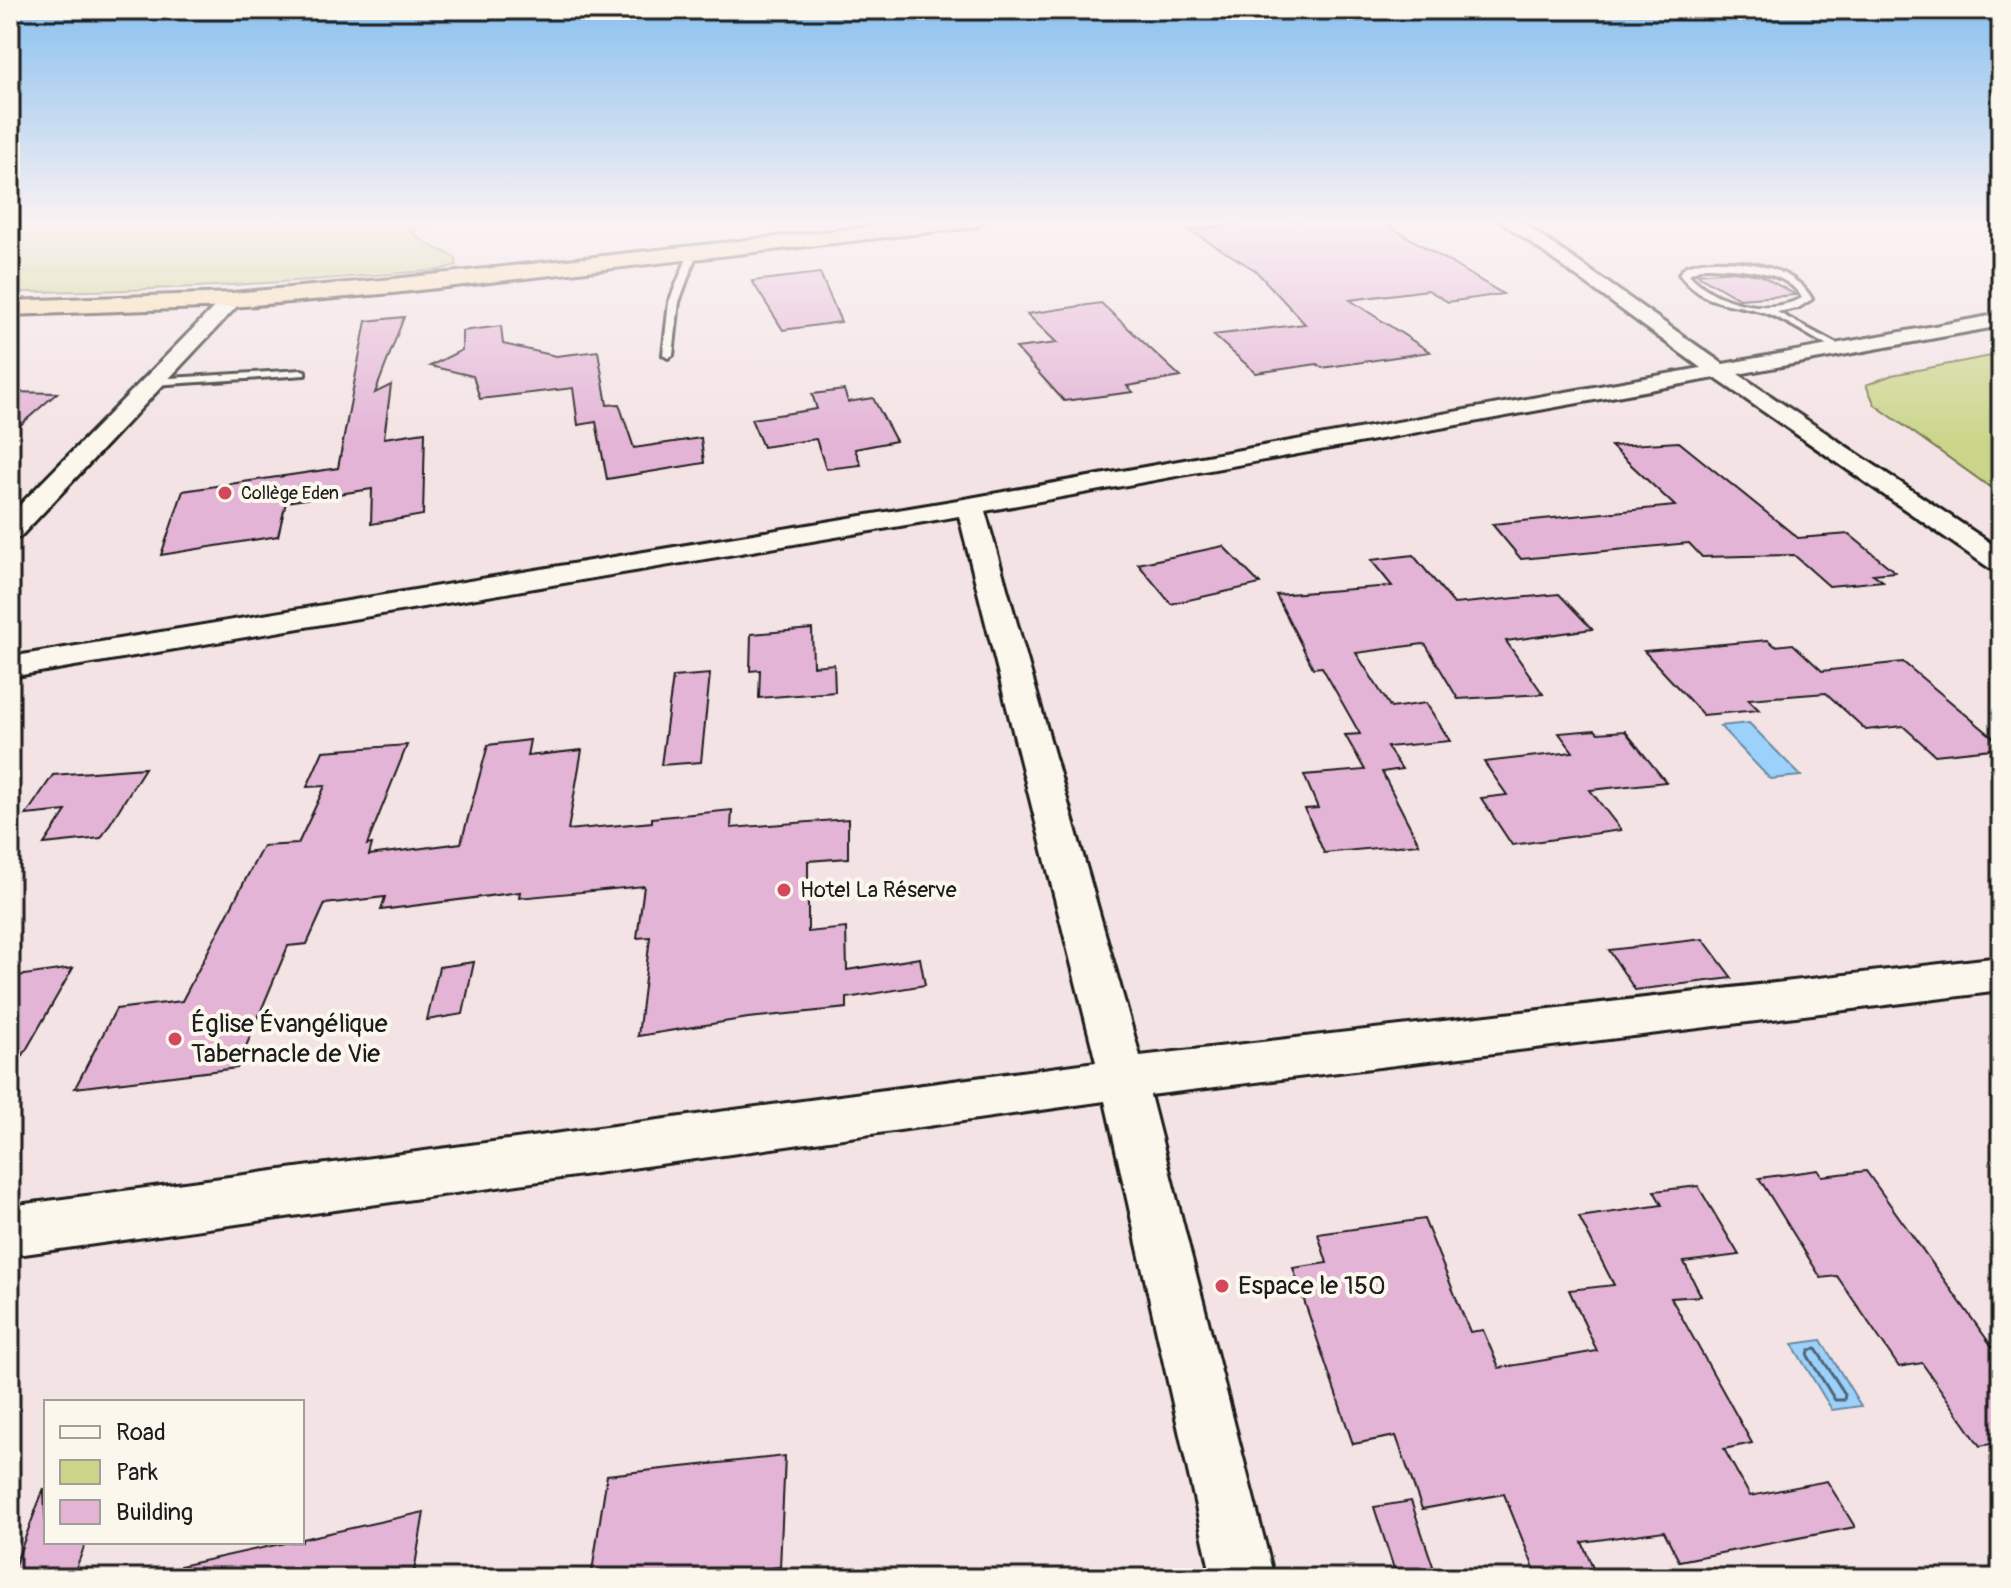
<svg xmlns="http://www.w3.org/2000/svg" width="2011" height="1588" viewBox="0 0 2011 1588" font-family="Pangolin,sans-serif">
<rect width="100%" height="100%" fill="#f4e3e5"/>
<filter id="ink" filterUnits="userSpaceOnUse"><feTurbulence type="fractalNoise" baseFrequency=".0125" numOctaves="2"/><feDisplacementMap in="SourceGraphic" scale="16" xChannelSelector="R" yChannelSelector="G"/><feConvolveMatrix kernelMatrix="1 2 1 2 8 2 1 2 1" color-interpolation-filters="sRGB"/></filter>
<g filter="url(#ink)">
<g fill="#cad589" stroke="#737852" stroke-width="2">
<path d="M 10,221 L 435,221 L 412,232 L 427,244 L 455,257 L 457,265 L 438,270 C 295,282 153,292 10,292 Z"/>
<polygon points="2001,354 2001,495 1875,405 1866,385 1892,375"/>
</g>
<g fill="#9bd1fa" stroke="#6889a1" stroke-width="2">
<polygon points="1749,723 1801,776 1770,779 1720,726"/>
<polygon points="1821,1340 1861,1406 1832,1410 1792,1344"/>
</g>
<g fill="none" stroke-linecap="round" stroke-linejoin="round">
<polygon stroke="#4f6475" stroke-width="3" points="1816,1349 1845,1394 1844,1400 1835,1400 1808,1356 1809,1350"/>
</g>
<g fill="#e3b4d6" stroke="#1c1c1c" stroke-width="2">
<polygon points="1263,221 1381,221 1503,294 1448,302 1428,290 1350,300 1430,352 1322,368 1317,364 1256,373 1213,335 1305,324 1255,270 1189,230"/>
<polygon points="1733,271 1760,275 1796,295 1739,299 1696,274"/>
<polygon points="820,273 841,322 783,330 752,281"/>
<polygon points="1101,303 1181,377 1127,386 1133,392 1064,401 1016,348 1057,343 1027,314"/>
<polygon points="404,317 375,393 391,385 384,438 425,432 423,515 371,524 372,489 286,502 278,536 161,555 183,491 338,468 366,321"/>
<polygon points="501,326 503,344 556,356 598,351 607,405 619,404 634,448 701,438 704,463 607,479 596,422 578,425 573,388 480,399 473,376 430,366 462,350 462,331"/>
<polygon points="844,390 848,402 873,398 896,441 855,449 861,465 826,469 816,439 763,447 751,419 817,409 812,394"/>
<polygon points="10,392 57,393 10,434"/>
<polygon points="1679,442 1798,538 1849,534 1895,572 1873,574 1883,581 1829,586 1794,555 1702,557 1689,543 1521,559 1492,524 1675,506 1611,446"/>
<polygon points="1223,546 1260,584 1171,604 1138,564"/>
<polygon points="1413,555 1454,604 1559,594 1592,629 1506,641 1543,694 1458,699 1426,645 1423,644 1356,653 1391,708 1426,703 1450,741 1387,747 1402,769 1382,772 1419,844 1324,853 1305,809 1318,808 1304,775 1365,770 1345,735 1360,734 1322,667 1313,668 1276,595 1392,586 1371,560"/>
<polygon points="812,629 813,666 834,664 835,692 759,698 760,670 750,671 751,634"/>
<polygon points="1768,640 1775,646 1793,644 1822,671 1903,662 2001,744 2001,748 1935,755 1903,726 1866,730 1826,693 1748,699 1759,710 1703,715 1644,651"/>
<polygon points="710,674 701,762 661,765 673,677"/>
<polygon points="1595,730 1598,733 1625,731 1666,782 1590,790 1621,830 1512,845 1481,798 1507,795 1484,762 1573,752 1559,733"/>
<polygon points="530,740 527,756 582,750 568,830 652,822 652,818 732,810 731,828 848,819 848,858 808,861 808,932 846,928 847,970 920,958 925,985 847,998 847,1008 748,1018 638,1036 650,937 637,938 644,886 519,898 520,892 381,910 385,897 325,904 307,944 288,946 237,1068 75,1088 116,1009 182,1001 263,846 298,844 325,786 307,787 323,751 407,745 367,845 372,844 369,855 461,843 488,745"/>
<polygon points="145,768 101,838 44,844 66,811 26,815 53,775"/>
<polygon points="1703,939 1732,978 1635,990 1609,950"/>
<polygon points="474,962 463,1014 427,1020 439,967"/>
<polygon points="73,968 10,1078 10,977"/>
<polygon points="1818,1170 1822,1176 1866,1171 2001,1359 2001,1442 1980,1446 1922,1363 1899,1367 1837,1276 1821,1278 1759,1178"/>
<polygon points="1698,1186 1739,1255 1684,1262 1701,1296 1671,1298 1752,1443 1724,1449 1750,1496 1827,1481 1855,1527 1679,1561 1664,1531 1582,1542 1597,1578 1538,1578 1504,1494 1422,1509 1396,1436 1353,1444 1293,1268 1327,1263 1318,1234 1424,1219 1470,1332 1483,1330 1499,1368 1597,1351 1569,1290 1614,1285 1579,1217 1662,1205 1654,1191"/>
<polygon points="785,1456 780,1567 684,1578 591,1578 607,1475"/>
<polygon points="44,1488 46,1542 86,1542 75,1571 41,1578 10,1578"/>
<polygon points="1411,1501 1437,1578 1397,1578 1374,1507"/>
<polygon points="424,1512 413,1578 181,1578 180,1566 289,1542 302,1542 302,1539"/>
</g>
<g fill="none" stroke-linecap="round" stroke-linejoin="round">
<g stroke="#1c1c1c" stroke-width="6">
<g id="lane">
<polygon points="690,251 697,253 679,302 673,355 668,358 663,355 669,302"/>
<path d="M 1701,262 C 1736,258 1794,265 1812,299 L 1798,308 L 1777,312 L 1844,348 L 1835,350 C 1812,338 1787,320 1763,312 C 1727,301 1705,307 1679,274 L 1686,266 ZM 1704,267 C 1734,268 1786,268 1802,298 C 1767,316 1714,303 1689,274 Z"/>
<polygon points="301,370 305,371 305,375 153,385 147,382 153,379"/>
</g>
</g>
<g stroke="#1c1c1c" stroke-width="6">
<g id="street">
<polygon points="1501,221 1520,221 1723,364 2001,314 2001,326 1738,374 2001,550 2001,571 1991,569 1715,378 985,511 1140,1056 2001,957 2001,991 1150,1095 1274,1578 1212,1578 1105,1101 10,1256 10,1206 1096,1062 959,516 10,677 10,657 970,498 1701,368"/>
<polygon points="232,294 242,300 239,304 20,537 10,539 10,515 225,296"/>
</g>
</g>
<g stroke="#1c1c1c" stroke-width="6">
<polygon id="highway" points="922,221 985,221 975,227 393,293 232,307 10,315 10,301 232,293 393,279"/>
</g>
<use href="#lane" fill="#fbf7ec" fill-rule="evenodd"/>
<use href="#street" fill="#fbf7ec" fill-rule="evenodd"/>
<use href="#highway" fill="#f9deab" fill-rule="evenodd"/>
</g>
</g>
<linearGradient id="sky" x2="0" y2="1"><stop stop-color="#89c0ef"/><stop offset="0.5" stop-color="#faf2f3"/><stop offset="1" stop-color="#faf2f3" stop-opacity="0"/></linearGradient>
<rect width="2011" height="443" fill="url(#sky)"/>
<g fill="#d1495b" stroke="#fbf7ec" stroke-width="3">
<circle cx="225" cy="493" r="8"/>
<circle cx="784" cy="890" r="8"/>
<circle cx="175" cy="1039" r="8"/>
<circle cx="1222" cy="1286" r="8"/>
</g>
<g text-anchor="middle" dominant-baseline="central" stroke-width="8" stroke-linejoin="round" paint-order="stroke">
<g font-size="18" fill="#1c1c1c" stroke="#fbf7ec" text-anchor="start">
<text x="241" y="493">Collège Eden</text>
</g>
<g font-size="22" fill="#1c1c1c" stroke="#fbf7ec" text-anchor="start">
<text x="800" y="890">Hotel La Réserve</text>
</g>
<g font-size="26" fill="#1c1c1c" stroke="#fbf7ec" text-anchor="start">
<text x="191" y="1024">Église Évangélique<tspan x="191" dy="30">Tabernacle de Vie</tspan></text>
<text x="1238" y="1286">Espace le 150</text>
</g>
</g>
<rect width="2011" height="1588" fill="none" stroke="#fbf7ec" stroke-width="40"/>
<rect x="20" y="20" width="1971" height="1548" fill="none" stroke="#1c1c1c" stroke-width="3" filter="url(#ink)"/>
<rect x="44" y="1400" width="260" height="144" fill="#fbf7ec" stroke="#a29f99" stroke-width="2"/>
<rect x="60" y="1426" width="40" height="12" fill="#fbf7ec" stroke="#a29f99" stroke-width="2"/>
<text x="116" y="1440" font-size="24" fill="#1c1c1c">Road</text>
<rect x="60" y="1460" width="40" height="24" fill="#cad589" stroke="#a29f99" stroke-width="2"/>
<text x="116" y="1480" font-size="24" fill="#1c1c1c">Park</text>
<rect x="60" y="1500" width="40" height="24" fill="#e3b4d6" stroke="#a29f99" stroke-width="2"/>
<text x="116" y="1520" font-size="24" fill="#1c1c1c">Building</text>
</svg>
